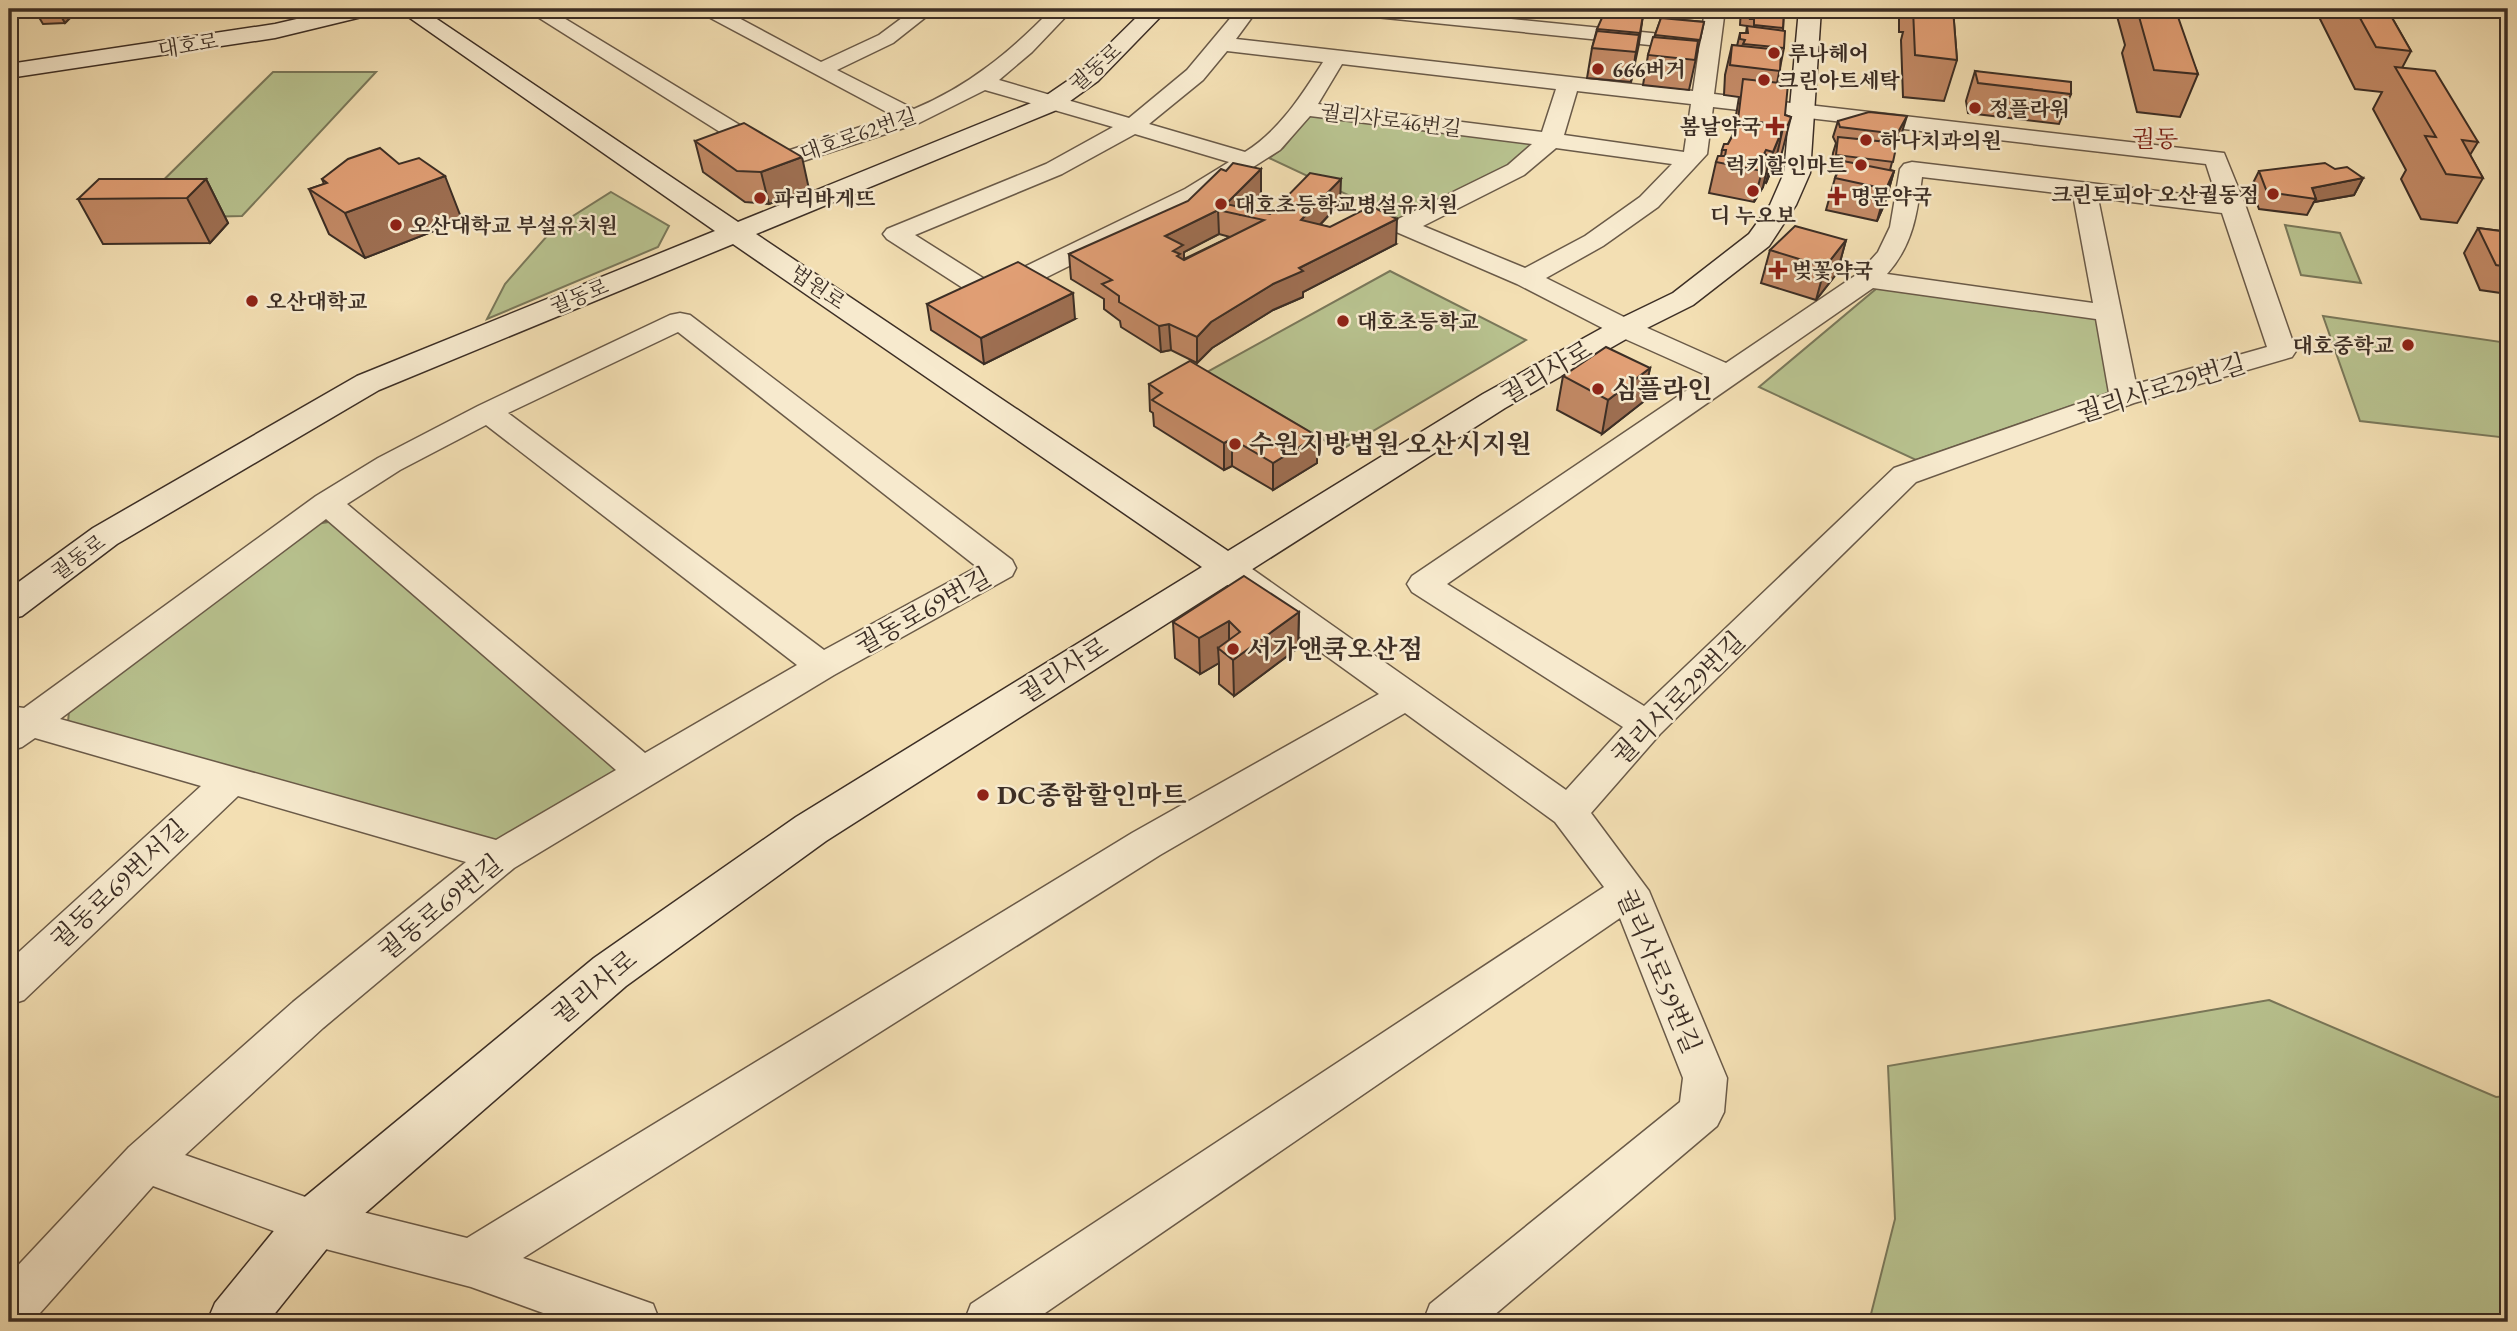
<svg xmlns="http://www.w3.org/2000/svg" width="2517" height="1331" viewBox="0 0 2517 1331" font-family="'EB Garamond','Noto Serif KR',serif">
<rect width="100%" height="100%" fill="#f3dfb3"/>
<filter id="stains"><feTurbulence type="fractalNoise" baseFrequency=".00286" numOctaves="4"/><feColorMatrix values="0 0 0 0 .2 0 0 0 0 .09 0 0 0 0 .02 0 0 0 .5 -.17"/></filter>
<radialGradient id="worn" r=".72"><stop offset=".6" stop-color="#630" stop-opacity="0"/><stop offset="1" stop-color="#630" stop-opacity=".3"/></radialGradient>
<g fill="#b8c28f" stroke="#7a785a" stroke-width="2">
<polygon points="273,72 376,72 242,216 124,219"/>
<polygon points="1314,114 1535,141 1509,169 1401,220 1269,158 1283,148 1309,116"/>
<polygon points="611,192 669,226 658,247 487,319 505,284 554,228"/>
<polygon points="2285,225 2340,233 2361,283 2301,275"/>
<polygon points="1390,271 1526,340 1341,450 1207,372"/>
<polygon points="1885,287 2096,317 2114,387 2108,393 1916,460 1759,387 1876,289"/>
<polygon points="2323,316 2508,343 2508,438 2360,421"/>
<polygon points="334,521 617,766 604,788 499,843 68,723 69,710 311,525"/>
<polygon points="2269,1000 2496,1097 2508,1096 2508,1322 1869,1322 1895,1219 1888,1066"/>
</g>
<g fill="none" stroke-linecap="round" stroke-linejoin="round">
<g stroke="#6a5a48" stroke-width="3">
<path id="street" d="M 525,9 L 549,9 L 784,152 L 894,116 L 701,13 L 698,9 L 722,9 L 821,62 L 879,35 L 914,9 L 936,9 L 893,43 L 837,70 L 914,109 C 969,86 1010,52 1052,9 L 1073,9 L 1032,52 L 999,80 L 1129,118 L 1187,70 L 1238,9 L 1258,9 L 1236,39 L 1693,91 L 1699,50 L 1356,15 L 1349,13 L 1346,9 L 1413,9 L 1701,38 L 1705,9 L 1725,9 L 1714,94 L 2224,153 L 2246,207 L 2296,351 L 2292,357 L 2134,403 L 1916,482 L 1660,734 L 1591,813 L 1649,891 L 1727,1078 L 1724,1112 L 1717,1126 L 1486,1322 L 1423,1322 L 1430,1304 L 1680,1102 L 1683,1078 L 1620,918 L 1032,1322 L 964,1322 L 971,1304 L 1604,887 L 1555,822 L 1405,713 L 1160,855 L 523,1258 L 653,1304 L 660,1322 L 568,1322 L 471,1287 L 314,1246 L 153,1186 L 32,1322 L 9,1322 L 9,1275 L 129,1147 L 293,1002 L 466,862 L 238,796 L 24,1000 L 9,1005 L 9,961 L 201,786 L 35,738 L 22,747 L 9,751 L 9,706 L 24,708 L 316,496 L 378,458 L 478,406 L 670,315 L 680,313 L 690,315 L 1012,560 L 1016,568 L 1012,576 L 834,675 L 514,868 L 323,1028 L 185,1155 L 314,1200 L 467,1238 L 1132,833 L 1379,694 L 1214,575 L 1210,567 L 1214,559 L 1226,556 L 1238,559 L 1566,790 L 1623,727 L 1412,592 L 1407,584 L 1412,576 L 1708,376 L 1614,334 L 1517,284 L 1394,231 L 1391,226 L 1394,221 L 1508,165 L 1532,144 L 1310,116 L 1280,150 L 1203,199 L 1035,283 L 998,299 L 989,301 L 980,299 L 887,239 L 883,234 L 887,229 L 1046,164 L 1113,127 L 985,90 L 919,123 L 782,168 L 774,166 ZM 1227,51 L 1323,62 C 1301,96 1280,130 1245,152 L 1149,124 L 1203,80 ZM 1342,64 L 1556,89 L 1542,132 L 1318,104 ZM 1577,91 L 1691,104 L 1684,152 L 1564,135 ZM 1713,107 L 2206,164 L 2217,198 L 1912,162 L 1904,164 L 1900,169 L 1890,227 L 1878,252 L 1859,273 L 1726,363 L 1634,322 L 1546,278 L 1603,246 L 1658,207 L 1707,154 ZM 1135,134 L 1229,162 L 1185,189 L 991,283 L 915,235 L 1062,174 ZM 1556,148 L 1672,164 L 1640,197 L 1585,236 L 1525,268 L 1423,226 L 1524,175 ZM 1922,177 L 2073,195 L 2093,303 L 1887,274 C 1913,245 1917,214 1922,177 ZM 2098,198 L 2222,213 L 2267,347 L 2136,384 ZM 1873,288 L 2096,319 L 2109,393 L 1894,468 L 1644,706 L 1447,584 ZM 678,332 L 977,567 L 824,650 L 508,413 ZM 486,425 L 797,665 L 645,753 L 347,504 L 400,470 ZM 326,519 L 616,770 L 496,840 L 60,719 Z"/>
</g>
<g stroke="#3c2e25" stroke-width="3">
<g id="secondary">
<polygon points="340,9 377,9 374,14 275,38 9,78 9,64 275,24"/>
<polygon points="397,9 422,9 738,222 1041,99 1082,71 1145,9 1168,9 1098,81 1059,109 756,234 1228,551 1483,394 1613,322 1673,293 1749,234 1770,205 1784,173 1799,9 1821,9 1810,173 1796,205 1769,246 1693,305 1635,334 1505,408 826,841 626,986 333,1241 268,1322 207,1322 215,1303 295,1205 594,958 796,817 1202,567 733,244 379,390 117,544 22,616 9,619 9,589 93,528 357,376 715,231"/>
</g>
</g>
<use href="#street" fill="#f7eace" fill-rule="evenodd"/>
<use href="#secondary" fill="#f7eace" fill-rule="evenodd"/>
</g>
<g fill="#c28965" stroke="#3c2e25" stroke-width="2" fill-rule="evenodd">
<polygon points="34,9 103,9 101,10 76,12 65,23 43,24"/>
<polygon points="1741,9 1784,9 1783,31 1784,48 1777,83 1785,115 1791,117 1781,156 1777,156 1766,183 1764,182 1763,187 1754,202 1709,193 1716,162 1721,156 1722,150 1728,144 1733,134 1739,97 1724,95 1725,75 1732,45 1737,46 1740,33 1746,33 1747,26 1740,25"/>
<polygon points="1899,9 1953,9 1957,60 1944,101 1903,97 1901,40 1903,32 1899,32"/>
<polygon points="2115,9 2177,9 2174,16 2198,74 2180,117 2137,112 2122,53 2125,45"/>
<polygon points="2315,9 2387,9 2411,51 2402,68 2478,142 2470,155 2483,178 2457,223 2421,219 2401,179 2406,170 2373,109 2382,92 2355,89"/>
<polygon points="1643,15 1631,82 1587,78 1592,48 1597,29"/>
<polygon points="1661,18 1704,22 1689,90 1643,85 1648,55"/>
<polygon points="1975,71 2071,94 2059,124 1968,113 1966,101"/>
<polygon points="1838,121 1902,132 1896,143 1897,143 1890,170 1894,171 1885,203 1877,221 1826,210 1835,178 1837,172 1831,171 1833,153 1836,143 1833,137"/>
<polygon points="695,141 809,189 769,204 745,202 703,172"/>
<polygon points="399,164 462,220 365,258 329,234 309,189 324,184 322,179"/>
<polygon points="2335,169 2363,178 2354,195 2314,202 2307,215 2259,209 2251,187 2259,171"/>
<polygon points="206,179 228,223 210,243 103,244 78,199"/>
<path d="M 1261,194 L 1246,208 L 1270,214 L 1340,203 L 1320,225 L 1396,244 L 1303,292 L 1303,297 L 1273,310 L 1212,348 L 1197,363 L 1171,350 L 1161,352 L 1121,327 L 1120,321 L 1104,309 L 1104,299 L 1071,279 L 1069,254 ZM 1219,234 L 1230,237 L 1184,259 L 1184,252 Z"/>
<polygon points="2478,228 2508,232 2508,294 2480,290 2464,253"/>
<polygon points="1846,240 1837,273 1816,300 1761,283 1770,250"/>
<polygon points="927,304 1075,319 984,364 931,330"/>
<polygon points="1650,368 1643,402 1602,434 1557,410 1563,376"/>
<polygon points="1149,384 1317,436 1317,463 1273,490 1232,466 1224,470 1154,426 1153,413 1150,411"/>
<polygon points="1299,612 1298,648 1234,696 1219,684 1219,663 1200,674 1175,658 1173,622"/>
</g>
<g fill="#9e6f52" stroke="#3c2e25" stroke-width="2">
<polygon points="57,9 75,9 76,12 65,23"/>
<polygon points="1643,15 1639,44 1631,82 1636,52"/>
<polygon points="1907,116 1902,132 1892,151 1897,134"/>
<polygon points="1783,128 1776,159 1766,183 1773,152"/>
<polygon points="1770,156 1763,187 1754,202 1762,171"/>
<polygon points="802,157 809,189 769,204 761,172"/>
<polygon points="1261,169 1261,194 1240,215 1226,204"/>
<polygon points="1894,171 1885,203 1877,221 1886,189"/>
<polygon points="445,176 462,220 365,258 345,213"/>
<polygon points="2363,178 2354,195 2314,202 2316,199 2312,188"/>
<polygon points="206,179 228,223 210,243 187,198"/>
<polygon points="1341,179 1340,203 1301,245 1301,220"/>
<polygon points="1218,210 1219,234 1184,252 1184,270 1165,236"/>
<polygon points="1397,219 1396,244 1303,292 1303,297 1273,310 1212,348 1197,363 1197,337 1211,322 1299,268"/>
<polygon points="1846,240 1837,273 1816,300 1825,267"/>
<polygon points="1073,293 1075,319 984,364 981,338"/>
<polygon points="1169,324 1171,350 1161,352 1159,326"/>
<polygon points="1650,368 1643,402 1602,434 1608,400"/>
<polygon points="1317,436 1317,463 1273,490 1273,463"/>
<polygon points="1232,439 1232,466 1224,470 1224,443"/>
<polygon points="1299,612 1298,648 1234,696 1233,660"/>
<polygon points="1229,621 1229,656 1218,648 1219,663 1200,674 1199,638"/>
</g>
<g fill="#e19f75" stroke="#3c2e25" stroke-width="2" fill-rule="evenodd">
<polygon points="1752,9 1784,9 1783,28 1754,25 1754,19 1750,19"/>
<polygon points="1913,9 1953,9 1957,60 1915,55"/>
<polygon points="2355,9 2387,9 2411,51 2376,47"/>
<polygon points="1605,11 1643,15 1640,33 1597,29"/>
<polygon points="2138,13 2178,17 2198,74 2154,70"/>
<polygon points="1661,18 1704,22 1700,40 1655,35"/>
<polygon points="1747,26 1785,31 1784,48 1743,44 1745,40 1740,39 1740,33 1748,33"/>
<polygon points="1597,31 1639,35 1636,52 1592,48"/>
<polygon points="1653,37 1698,41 1695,60 1648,55"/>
<polygon points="1732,45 1781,50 1780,71 1730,65"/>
<polygon points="2395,67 2435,71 2478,142 2462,140 2483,178 2446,174 2425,136 2436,137"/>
<polygon points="1975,71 2071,82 2071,94 1978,83"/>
<polygon points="1743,79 1788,84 1785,115 1791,117 1788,125 1738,120"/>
<polygon points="1869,112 1907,116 1897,134 1840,127 1838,121"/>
<polygon points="1740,122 1783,128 1773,152 1766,150 1764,154 1770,156 1762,171 1716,162 1718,156 1725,156 1726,150 1722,150 1724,144 1728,144"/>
<polygon points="744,123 802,157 761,172 737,171 695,141"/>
<polygon points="1838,137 1897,143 1893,162 1836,155"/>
<polygon points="380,148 399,164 419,158 445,176 345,213 309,189 327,183 322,179 348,159"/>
<polygon points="1843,161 1894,171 1886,189 1835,178"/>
<path d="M 1233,163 L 1261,169 L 1226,204 L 1270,214 L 1310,173 L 1341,179 L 1301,220 L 1330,227 L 1371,206 L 1397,219 L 1299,268 L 1303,271 L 1273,284 L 1211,322 L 1197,337 L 1169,324 L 1159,326 L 1119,302 L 1119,296 L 1102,284 L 1112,280 L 1069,254 L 1188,201 L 1221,169 L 1226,171 ZM 1218,210 L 1264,220 L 1184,260 L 1177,256 L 1180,254 L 1173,251 L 1183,245 L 1165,236 Z"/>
<polygon points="2325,163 2335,169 2347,167 2363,178 2312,188 2316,199 2267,192 2259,171"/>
<polygon points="99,179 206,179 187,198 78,199"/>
<polygon points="1795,226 1846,240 1825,267 1770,250"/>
<polygon points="2478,228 2508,232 2508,267 2496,265"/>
<polygon points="1018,262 1073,293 981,338 927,304"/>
<polygon points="1606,347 1650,368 1608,400 1563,376"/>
<polygon points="1190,361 1317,436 1273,463 1232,439 1224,443 1152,400 1162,393 1149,384"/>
<polygon points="1244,576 1299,612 1233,660 1218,648 1240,632 1229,621 1199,638 1173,622"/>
</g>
<g fill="#8f2418" stroke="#f7eace" stroke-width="2.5">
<circle cx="1774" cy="53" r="7"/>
<circle cx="1598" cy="69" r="7"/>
<circle cx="1764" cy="80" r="7"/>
<circle cx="1975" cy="108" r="7"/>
<path d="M1771.5 115.5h7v7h7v7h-7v7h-7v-7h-7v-7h7z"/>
<circle cx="1866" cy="140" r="7"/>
<circle cx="1861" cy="165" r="7"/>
<circle cx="1753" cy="191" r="7"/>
<circle cx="2273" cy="194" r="7"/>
<path d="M1833.5 185.5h7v7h7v7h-7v7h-7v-7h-7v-7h7z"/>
<circle cx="760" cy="198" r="7"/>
<circle cx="1221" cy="204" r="7"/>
<circle cx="396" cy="225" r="7"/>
<path d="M1774.5 259.5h7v7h7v7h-7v7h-7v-7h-7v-7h7z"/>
<circle cx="252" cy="301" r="7"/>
<circle cx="1343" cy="321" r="7"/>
<circle cx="2408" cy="345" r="7"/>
<circle cx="1598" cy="389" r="7"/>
<circle cx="1235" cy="444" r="7"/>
<circle cx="1233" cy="649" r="7"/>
<circle cx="983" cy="795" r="7"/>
</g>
<g text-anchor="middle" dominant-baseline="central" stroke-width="5" stroke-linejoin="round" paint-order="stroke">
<g font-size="21" fill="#3c2e25" stroke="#f7eace">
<text transform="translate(188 45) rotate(-9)">대호로</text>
<text transform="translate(1095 67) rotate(-41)">궐동로</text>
<text transform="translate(1391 120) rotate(7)">궐리사로46번길</text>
<text transform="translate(858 134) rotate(-19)">대호로62번길</text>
<text transform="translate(818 287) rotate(34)">법원로</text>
<text transform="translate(579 296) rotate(-22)">궐동로</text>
<text transform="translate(78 557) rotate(-36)">궐동로</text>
</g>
<g font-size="21" font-weight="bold" fill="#3c2e25" stroke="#f7eace" text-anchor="start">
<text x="1788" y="53">루나헤어</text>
<text x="1612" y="69">666버거</text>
<text x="1778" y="80">크린아트세탁</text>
<text x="1989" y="108">정플라워</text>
<text x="1761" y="126" text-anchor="end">봄날약국</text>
<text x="1880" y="140">하나치과의원</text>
<text x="1847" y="165" text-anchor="end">럭키할인마트</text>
<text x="2259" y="194" text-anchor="end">크린토피아 오산궐동점</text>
<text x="1851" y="196">명문약국</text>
<text x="774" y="198">파리바게뜨</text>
<text x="1235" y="204">대호초등학교병설유치원</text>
<text x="1753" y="215" text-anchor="middle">디 누오보</text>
<text x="410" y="225">오산대학교 부설유치원</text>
<text x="1792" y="270">벚꽃약국</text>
<text x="266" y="301">오산대학교</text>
<text x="1357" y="321">대호초등학교</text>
<text x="2394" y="345" text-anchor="end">대호중학교</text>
</g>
<g font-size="24" fill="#7a1f14" stroke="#f7eace">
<text x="2155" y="138">궐동</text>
</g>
<g font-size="26" fill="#3c2e25" stroke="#f7eace">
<text transform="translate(1546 372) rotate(-30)">궐리사로</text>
<text transform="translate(2161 388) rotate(-17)">궐리사로29번길</text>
<text transform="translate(923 611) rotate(-29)">궐동로69번길</text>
<text transform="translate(1063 670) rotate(-32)">궐리사로</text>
<text transform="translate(1678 698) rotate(-45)">궐리사로29번길</text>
<text transform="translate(119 884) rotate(-43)">궐동로69번서길</text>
<text transform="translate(440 907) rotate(-39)">궐동로69번길</text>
<text transform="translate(1659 971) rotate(67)">궐리사로59번길</text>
<text transform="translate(594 987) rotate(-39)">궐리사로</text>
</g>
<g font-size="26" font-weight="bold" fill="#3c2e25" stroke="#f7eace" text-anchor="start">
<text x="1612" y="389">심플라인</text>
<text x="1249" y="444">수원지방법원 오산시지원</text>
<text x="1247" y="649">서가앤쿡오산점</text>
<text x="997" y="795">DC종합할인마트</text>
</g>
</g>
<rect width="2517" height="1331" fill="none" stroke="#f3dfb3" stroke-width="35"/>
<rect x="10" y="10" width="2496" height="1310" fill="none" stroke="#3c2e25" stroke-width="3.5"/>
<rect x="18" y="18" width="2482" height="1296" fill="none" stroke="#3c2e25" stroke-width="2"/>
<rect width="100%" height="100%" filter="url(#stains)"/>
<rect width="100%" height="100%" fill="url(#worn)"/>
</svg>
